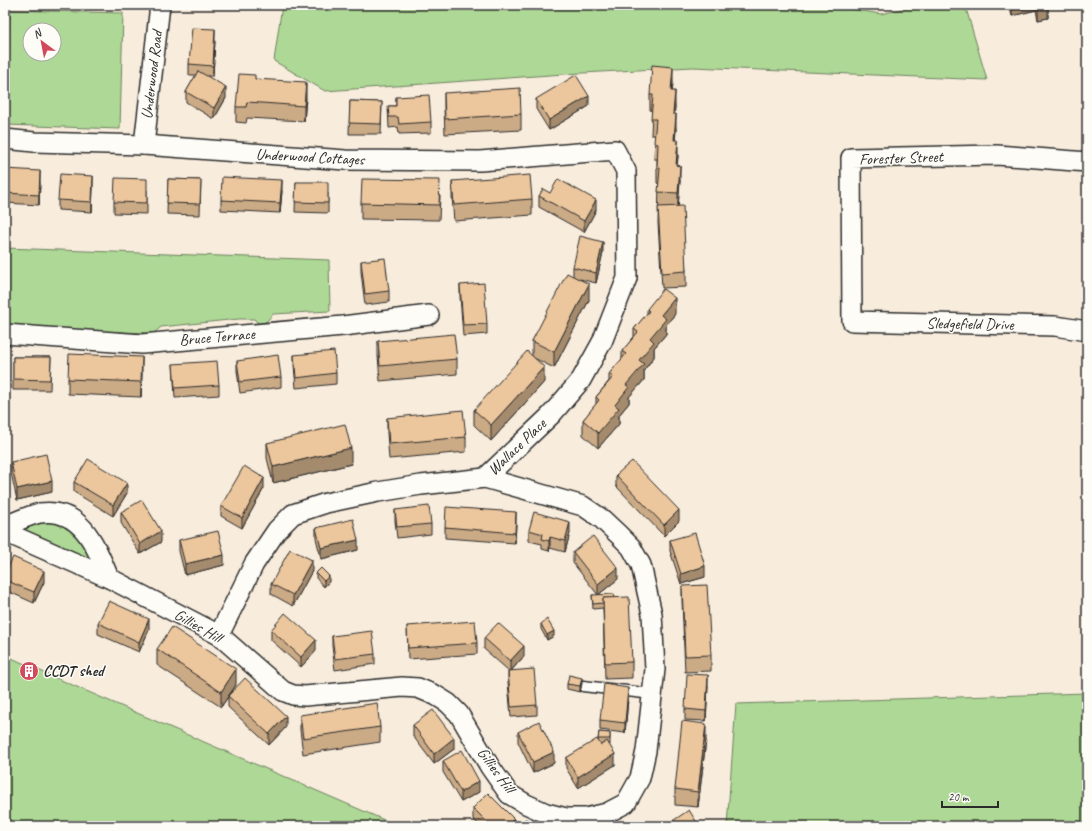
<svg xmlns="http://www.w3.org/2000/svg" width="1092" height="831" viewBox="0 0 1092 831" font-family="Caveat,sans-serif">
<rect width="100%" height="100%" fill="#f8ecdc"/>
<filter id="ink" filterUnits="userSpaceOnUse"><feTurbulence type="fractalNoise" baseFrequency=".025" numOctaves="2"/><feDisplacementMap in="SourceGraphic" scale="8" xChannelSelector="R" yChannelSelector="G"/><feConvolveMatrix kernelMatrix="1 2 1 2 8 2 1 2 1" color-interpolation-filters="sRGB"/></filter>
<g filter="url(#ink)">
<g fill="#aed895" stroke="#6c8260" fill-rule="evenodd">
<polygon points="282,5 826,5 881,14 919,5 965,5 987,80 693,67 564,74 325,91 274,61"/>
<path d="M 10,10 L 123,13 L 120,129 L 6,125 ZM 30,30 L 54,30 L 54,54 L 30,54 Z"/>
<polygon points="5,248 329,260 330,311 273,314 267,321 261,324 258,323 254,319 239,319 161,327 154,333 148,333 37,329 5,324"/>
<polygon points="51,518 77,532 91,558 87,559 19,529"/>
<polygon points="5,655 47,674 398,826 5,826"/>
<polygon points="1087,693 1087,826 727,826 736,704"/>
</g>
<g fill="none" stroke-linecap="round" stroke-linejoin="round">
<g stroke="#2b2b2b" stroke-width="13">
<polyline id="service" points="583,686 653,694"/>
</g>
<g stroke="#2b2b2b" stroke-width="22">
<g id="minor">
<polyline points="5,139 34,142 144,145 345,160 480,161 615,150 626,171 627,278 602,342 581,380 551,415 485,478 421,485 378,492 326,503 293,514 277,530 254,564 219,635"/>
<polyline points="144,145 160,5"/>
<polyline points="1087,162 997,155 851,158 852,321 1055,326 1087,331"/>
<polyline points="5,334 142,344 343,326 429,315"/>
<path d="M 5,526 C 16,522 29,515 40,513 C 82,507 96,547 109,578"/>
<polyline points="5,532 109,578 219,635 283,691 293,695 305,696 402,687 418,688 435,695 448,703 459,714 490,767 509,794 526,804 546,813 566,818 586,818 607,813 626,803 640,778 646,751 655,669 652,614 641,565 631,547 619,535 602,519 583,506 485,478"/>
</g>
</g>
<use href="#service" stroke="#fdfcf7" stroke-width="10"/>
<use href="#minor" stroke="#fdfcf7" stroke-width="19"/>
</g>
<g fill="#cbaa86" stroke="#2b2b2b">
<polygon points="5,5 9,12 7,48 5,48"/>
<polygon points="1009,5 1048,5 1048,18 1038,20 1036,10 1012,16"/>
<polygon points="215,40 213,76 207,76 226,98 214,119 186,102 186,92 196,75 189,75 189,64"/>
<polygon points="255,79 306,98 304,121 247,118 246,123 236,122 236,107"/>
<polygon points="673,82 672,91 675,107 674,114 676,130 675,140 678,156 677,165 680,181 678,206 686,271 686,287 662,288 658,223 659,184 657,183 657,159 654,159 655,135 651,135 652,111 650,110 650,95"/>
<polygon points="444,93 521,114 521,130 445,134 444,108"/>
<polygon points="396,97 431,122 431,133 399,134 398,127 389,128 388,106 396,106"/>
<polygon points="536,99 589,106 549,130 536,109"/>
<polygon points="350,101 382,102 381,134 349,134"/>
<polygon points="5,169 40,182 39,205 5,203"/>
<polygon points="168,179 201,180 200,215 167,214"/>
<polygon points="452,181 532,199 532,215 454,221 452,197"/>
<polygon points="296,182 328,193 328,213 295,212"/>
<polygon points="93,187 92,212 58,210 58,200"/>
<polygon points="147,190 147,214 114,213 114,202"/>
<polygon points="282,191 280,213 221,210 221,200"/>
<polygon points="550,193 596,210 584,232 539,207 539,196"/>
<polygon points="440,196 439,220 361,219 361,203"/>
<polygon points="603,252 596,283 580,279 589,300 554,368 534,358 544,382 491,441 474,425 474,410 532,356 532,341 573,276 573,267"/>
<polygon points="361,261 389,291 389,302 365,305 361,272"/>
<polygon points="460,285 487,324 487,334 463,336 460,296"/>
<polygon points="647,309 675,314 666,325 666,334 654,348 654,357 644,370 644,380 629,397 629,403 619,415 619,424 598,448 583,435 583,420 596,404 596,397 609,381 609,374 622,359 622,351 634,337 634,329 647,314"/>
<polygon points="378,341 457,359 457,374 380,381 378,356"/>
<polygon points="294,355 336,373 336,384 296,388 294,365"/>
<polygon points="13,357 51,357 50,390 13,390"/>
<polygon points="237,361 281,377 281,387 240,393 237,371"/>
<polygon points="173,364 219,385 219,395 175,398"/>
<polygon points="142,373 141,397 68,394 68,379"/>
<polygon points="387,418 466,437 466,452 389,459 387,433"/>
<polygon points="267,443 351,464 273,483 267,458"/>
<polygon points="11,462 52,492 17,500 11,473"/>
<polygon points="616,475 679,521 664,536 616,486"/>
<polygon points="74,482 127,493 113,516 74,492"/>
<polygon points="264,488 242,528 221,516 221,506"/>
<polygon points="395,510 431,524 431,534 397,538 395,521"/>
<polygon points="121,512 161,542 140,554 121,523"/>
<polygon points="516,523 515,543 445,538 445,527"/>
<polygon points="316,528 358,550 321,559 316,538"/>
<polygon points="529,530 570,533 565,552 550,548 549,551 542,549 542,544 529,541"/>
<polygon points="179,540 224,565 185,575 179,551"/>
<polygon points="670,540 705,577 681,584 670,551"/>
<polygon points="573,552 618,579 598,595 573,563"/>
<polygon points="312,571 293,606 271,594 271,584"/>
<polygon points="316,573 329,582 324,587 316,578"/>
<polygon points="5,574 44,582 34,603 5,590"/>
<polygon points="682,586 711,655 711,671 685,672 682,601"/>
<polygon points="592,595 615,598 632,662 632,678 605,679 603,608 593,609"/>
<polygon points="98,623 149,630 139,652 98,634"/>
<polygon points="541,624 554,636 547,640 541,629"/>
<polygon points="407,626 477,643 477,654 408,659"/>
<polygon points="271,630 316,651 301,667 271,640"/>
<polygon points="332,636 375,654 375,664 335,670 332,646"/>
<polygon points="484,638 524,656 511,671 537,705 537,715 511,717 508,682 508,671 509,671 484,649"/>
<polygon points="157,649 236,685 229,695 286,727 269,745 228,707 228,697 221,707 157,665"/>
<polygon points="582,683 580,692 567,689 567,684"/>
<polygon points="708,686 706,721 685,720 685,709"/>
<polygon points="628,699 625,733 600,730 600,720"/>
<polygon points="300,715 380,727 380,742 303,754 300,730"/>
<polygon points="413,725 454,749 434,764 413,736"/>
<polygon points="518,732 554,763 533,773 518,742"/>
<polygon points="599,732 610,733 610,745 609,744 615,765 578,788 566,768 566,758 598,741"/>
<polygon points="706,740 698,807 675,805 675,789"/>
<polygon points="443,761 479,792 461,802 443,772"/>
<polygon points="473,808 514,826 480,826 473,819"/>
</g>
<g fill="#a58b6d" stroke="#2b2b2b">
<polygon points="9,5 9,12 7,48 7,37"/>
<polygon points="1012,5 1036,5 1036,10 1012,16"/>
<polygon points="1038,5 1048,5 1048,18 1038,20"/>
<polygon points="215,29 215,40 213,76 213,66"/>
<polygon points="673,67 673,82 671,106 671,91"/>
<polygon points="306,82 306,98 304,121 304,106"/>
<polygon points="226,87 226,98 214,119 214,108"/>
<polygon points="675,91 675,107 673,130 673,114"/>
<polygon points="589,96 589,106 549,130 549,120"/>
<polygon points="676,114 676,130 674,155 674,140"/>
<polygon points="678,140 678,156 676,181 676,165"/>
<polygon points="680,166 680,181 678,209 678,193"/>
<polygon points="40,171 40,182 39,205 39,195"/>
<polygon points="93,176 93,187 92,212 92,202"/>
<polygon points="282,180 282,191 280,213 280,203"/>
<polygon points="596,200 596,210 584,232 584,221"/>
<polygon points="603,242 603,252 596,283 596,273"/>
<polygon points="589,284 589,300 554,368 554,352"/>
<polygon points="675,298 675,314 666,325 666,334 654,348 654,357 644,370 644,380 629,397 629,403 619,415 619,424 598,448 598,433 626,385 661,315"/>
<polygon points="142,357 142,373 141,397 141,382"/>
<polygon points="544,367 544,382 491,441 491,425"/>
<polygon points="351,448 351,464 273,483 273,467"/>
<polygon points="264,478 264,488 242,528 242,518"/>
<polygon points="52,481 52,492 17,500 17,489"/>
<polygon points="127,483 127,493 113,516 113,505"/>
<polygon points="679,510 679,521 664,536 664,525"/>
<polygon points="516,512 516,523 515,543 515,533"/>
<polygon points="570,522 570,533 565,552 565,541"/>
<polygon points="161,531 161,542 140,554 140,544"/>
<polygon points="550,537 550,548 549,551 549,541"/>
<polygon points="358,540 358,550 321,559 321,548"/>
<polygon points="224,555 224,565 185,575 185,564"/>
<polygon points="312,560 312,571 293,606 293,595"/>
<polygon points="705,566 705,577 681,584 681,574"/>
<polygon points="618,568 618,579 598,595 598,584"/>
<polygon points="44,571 44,582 34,603 34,592"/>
<polygon points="329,576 329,582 324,587 324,581"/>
<polygon points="149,619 149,630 139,652 139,642"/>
<polygon points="554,631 554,636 547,640 547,635"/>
<polygon points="316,640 316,651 301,667 301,657"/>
<polygon points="524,646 524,656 510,672 510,661"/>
<polygon points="236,669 236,685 221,707 221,692"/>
<polygon points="708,675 708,686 706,721 706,711"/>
<polygon points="582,678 582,683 580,692 580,686"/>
<polygon points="628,688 628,699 625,733 625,723"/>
<polygon points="286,716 286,727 269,745 269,734"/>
<polygon points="706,724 706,740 698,807 698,792"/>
<polygon points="454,738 454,749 434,764 434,754"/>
<polygon points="554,752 554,763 533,773 533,762"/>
<polygon points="615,754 615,765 578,788 578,777"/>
<polygon points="479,781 479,792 461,802 461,792"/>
<polygon points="514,819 514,826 507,826"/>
</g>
<g fill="#ecc69c" stroke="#2b2b2b">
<polygon points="5,5 9,5 7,37 5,37"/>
<polygon points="192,28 215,29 213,66 189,64"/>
<polygon points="652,65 673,67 671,91 675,91 673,114 676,114 674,140 678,140 676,165 680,166 678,193 658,192 660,168 657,168 658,144 654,143 656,119 651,119 653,95 650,95"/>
<polygon points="198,71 226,87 214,108 186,92"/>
<polygon points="239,74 255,75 255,79 306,82 304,106 247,102 246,107 236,107"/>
<polygon points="576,75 589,96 549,120 536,99"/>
<polygon points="520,88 521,114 445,119 444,93"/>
<polygon points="429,95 431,122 399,124 398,117 389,117 388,106 396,106 396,97"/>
<polygon points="350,101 382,102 381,124 349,123"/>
<polygon points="5,169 40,171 39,195 5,193"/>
<polygon points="60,174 93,176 92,202 58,200"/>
<polygon points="530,175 532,199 454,205 452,181"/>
<polygon points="222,177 282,180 280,203 221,200"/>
<polygon points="115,178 147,179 147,203 114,202"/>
<polygon points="168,179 201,180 200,204 167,203"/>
<polygon points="362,179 440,180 439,205 361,203"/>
<polygon points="558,179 596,200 584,221 539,196 543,189 550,193"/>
<polygon points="296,182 328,182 328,203 295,202"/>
<polygon points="683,206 686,271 662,273 658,207"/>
<polygon points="580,236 603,242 596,273 573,267"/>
<polygon points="385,258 389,291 365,294 361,261"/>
<polygon points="567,273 589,284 554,352 532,341"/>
<polygon points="484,283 487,324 463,325 460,285"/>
<polygon points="663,289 675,298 661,315 666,319 650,338 654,342 639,360 644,364 626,385 629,387 615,405 619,408 598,433 583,420 599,400 596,397 613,377 609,374 626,354 622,351 638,332 634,329 649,311 647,309"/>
<polygon points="454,334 457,359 380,366 378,341"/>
<polygon points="334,351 336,373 296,378 294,355"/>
<polygon points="527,351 544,367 491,425 474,410"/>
<polygon points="69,354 142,357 141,382 68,379"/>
<polygon points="278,355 281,377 240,382 237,361"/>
<polygon points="13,357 51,357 50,380 13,379"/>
<polygon points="217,361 219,385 175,388 173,364"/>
<polygon points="463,410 466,437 389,444 387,418"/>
<polygon points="345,424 351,448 273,467 267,443"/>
<polygon points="46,454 52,481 17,489 11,462"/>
<polygon points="88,459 127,483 113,505 74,482"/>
<polygon points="632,461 679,510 664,525 616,475"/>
<polygon points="244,466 264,478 242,518 221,506"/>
<polygon points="142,500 161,531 140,544 121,512"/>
<polygon points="429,506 431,524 397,527 395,510"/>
<polygon points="446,507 516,512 515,533 445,527"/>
<polygon points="534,512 570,522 565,541 550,537 549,541 542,539 543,534 529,530"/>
<polygon points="353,519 358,540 321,548 316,528"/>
<polygon points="218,531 224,555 185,564 179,540"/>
<polygon points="695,533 705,566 681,574 670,540"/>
<polygon points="593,536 618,568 598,584 573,552"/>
<polygon points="290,549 312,560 293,595 271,584"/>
<polygon points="13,557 44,571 34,592 5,580 5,574"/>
<polygon points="321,568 329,576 324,581 316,573"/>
<polygon points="707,585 711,655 685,656 682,586"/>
<polygon points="614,594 615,598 603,598 603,603 593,604 592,595"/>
<polygon points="629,597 632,662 605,663 603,598"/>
<polygon points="109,601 149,619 139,642 98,623"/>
<polygon points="285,613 316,640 301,657 271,630"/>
<polygon points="547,619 554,631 547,635 541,624"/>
<polygon points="475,621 477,643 408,648 407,626"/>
<polygon points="498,623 524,646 510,661 484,638"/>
<polygon points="172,627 236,669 221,692 157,649"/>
<polygon points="372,631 375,654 335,659 332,636"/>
<polygon points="534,669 537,705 511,707 508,671"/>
<polygon points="687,674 708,675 706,711 685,709"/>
<polygon points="569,675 582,678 580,686 567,684"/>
<polygon points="245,678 286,716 269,734 228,696"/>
<polygon points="604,684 628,688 625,723 600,720"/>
<polygon points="377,703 380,727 303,738 300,715"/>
<polygon points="433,710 454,738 434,754 413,725"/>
<polygon points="539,721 554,752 533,762 518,732"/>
<polygon points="682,721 706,724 698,792 675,789"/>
<polygon points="599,732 610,733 610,739 598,739"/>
<polygon points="597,739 601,745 607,741 615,754 578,777 566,758"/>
<polygon points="462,750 479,781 461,792 443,761"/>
<polygon points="488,793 514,819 507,826 491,826 473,808"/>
<polygon points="689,810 699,826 674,826 671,822"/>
<polygon points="525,819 542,826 522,826"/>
</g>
</g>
<defs>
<g id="building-disc" transform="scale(1)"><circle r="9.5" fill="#d1495b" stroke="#fdfcf7"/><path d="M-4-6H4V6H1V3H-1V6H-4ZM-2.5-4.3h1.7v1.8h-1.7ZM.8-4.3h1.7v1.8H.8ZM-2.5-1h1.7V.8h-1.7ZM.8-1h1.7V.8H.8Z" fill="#fff"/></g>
</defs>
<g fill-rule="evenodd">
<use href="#building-disc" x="29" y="671"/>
</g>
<g text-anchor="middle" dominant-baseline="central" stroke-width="3" stroke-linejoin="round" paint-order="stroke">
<g font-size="16" fill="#2b2b2b" stroke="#fdfcf7">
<text transform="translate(152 75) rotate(-83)">Underwood Road</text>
<text transform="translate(310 157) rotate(3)">Underwood Cottages</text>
<text transform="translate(901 158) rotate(-2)">Forester Street</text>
<text transform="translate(970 324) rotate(1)">Sledgefield Drive</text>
<text transform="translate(217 337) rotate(-5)">Bruce Terrace</text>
<text transform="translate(517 447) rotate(-44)">Wallace Place</text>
<text transform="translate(198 626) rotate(30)">Gillies Hill</text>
<text transform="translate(496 770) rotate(54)">Gillies Hill</text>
</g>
<g font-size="16" font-weight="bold" fill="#2b2b2b" stroke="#fdfcf7" text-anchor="start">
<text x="43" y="671">CCDT shed</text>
</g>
</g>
<rect width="1092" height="831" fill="none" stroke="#fdfcf7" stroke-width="20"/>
<rect x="10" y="10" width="1072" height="811" fill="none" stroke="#2b2b2b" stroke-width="1.5" filter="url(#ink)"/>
<g transform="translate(42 42) rotate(328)"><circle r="19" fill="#fdfcf7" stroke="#a9a8a5"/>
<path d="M0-3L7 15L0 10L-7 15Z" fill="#d1495b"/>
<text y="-6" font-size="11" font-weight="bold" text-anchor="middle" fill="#2b2b2b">N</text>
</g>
<path d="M942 801v6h56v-6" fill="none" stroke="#2b2b2b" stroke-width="2"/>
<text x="948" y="801" font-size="12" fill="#2b2b2b" stroke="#fdfcf7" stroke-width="3" paint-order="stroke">20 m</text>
</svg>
